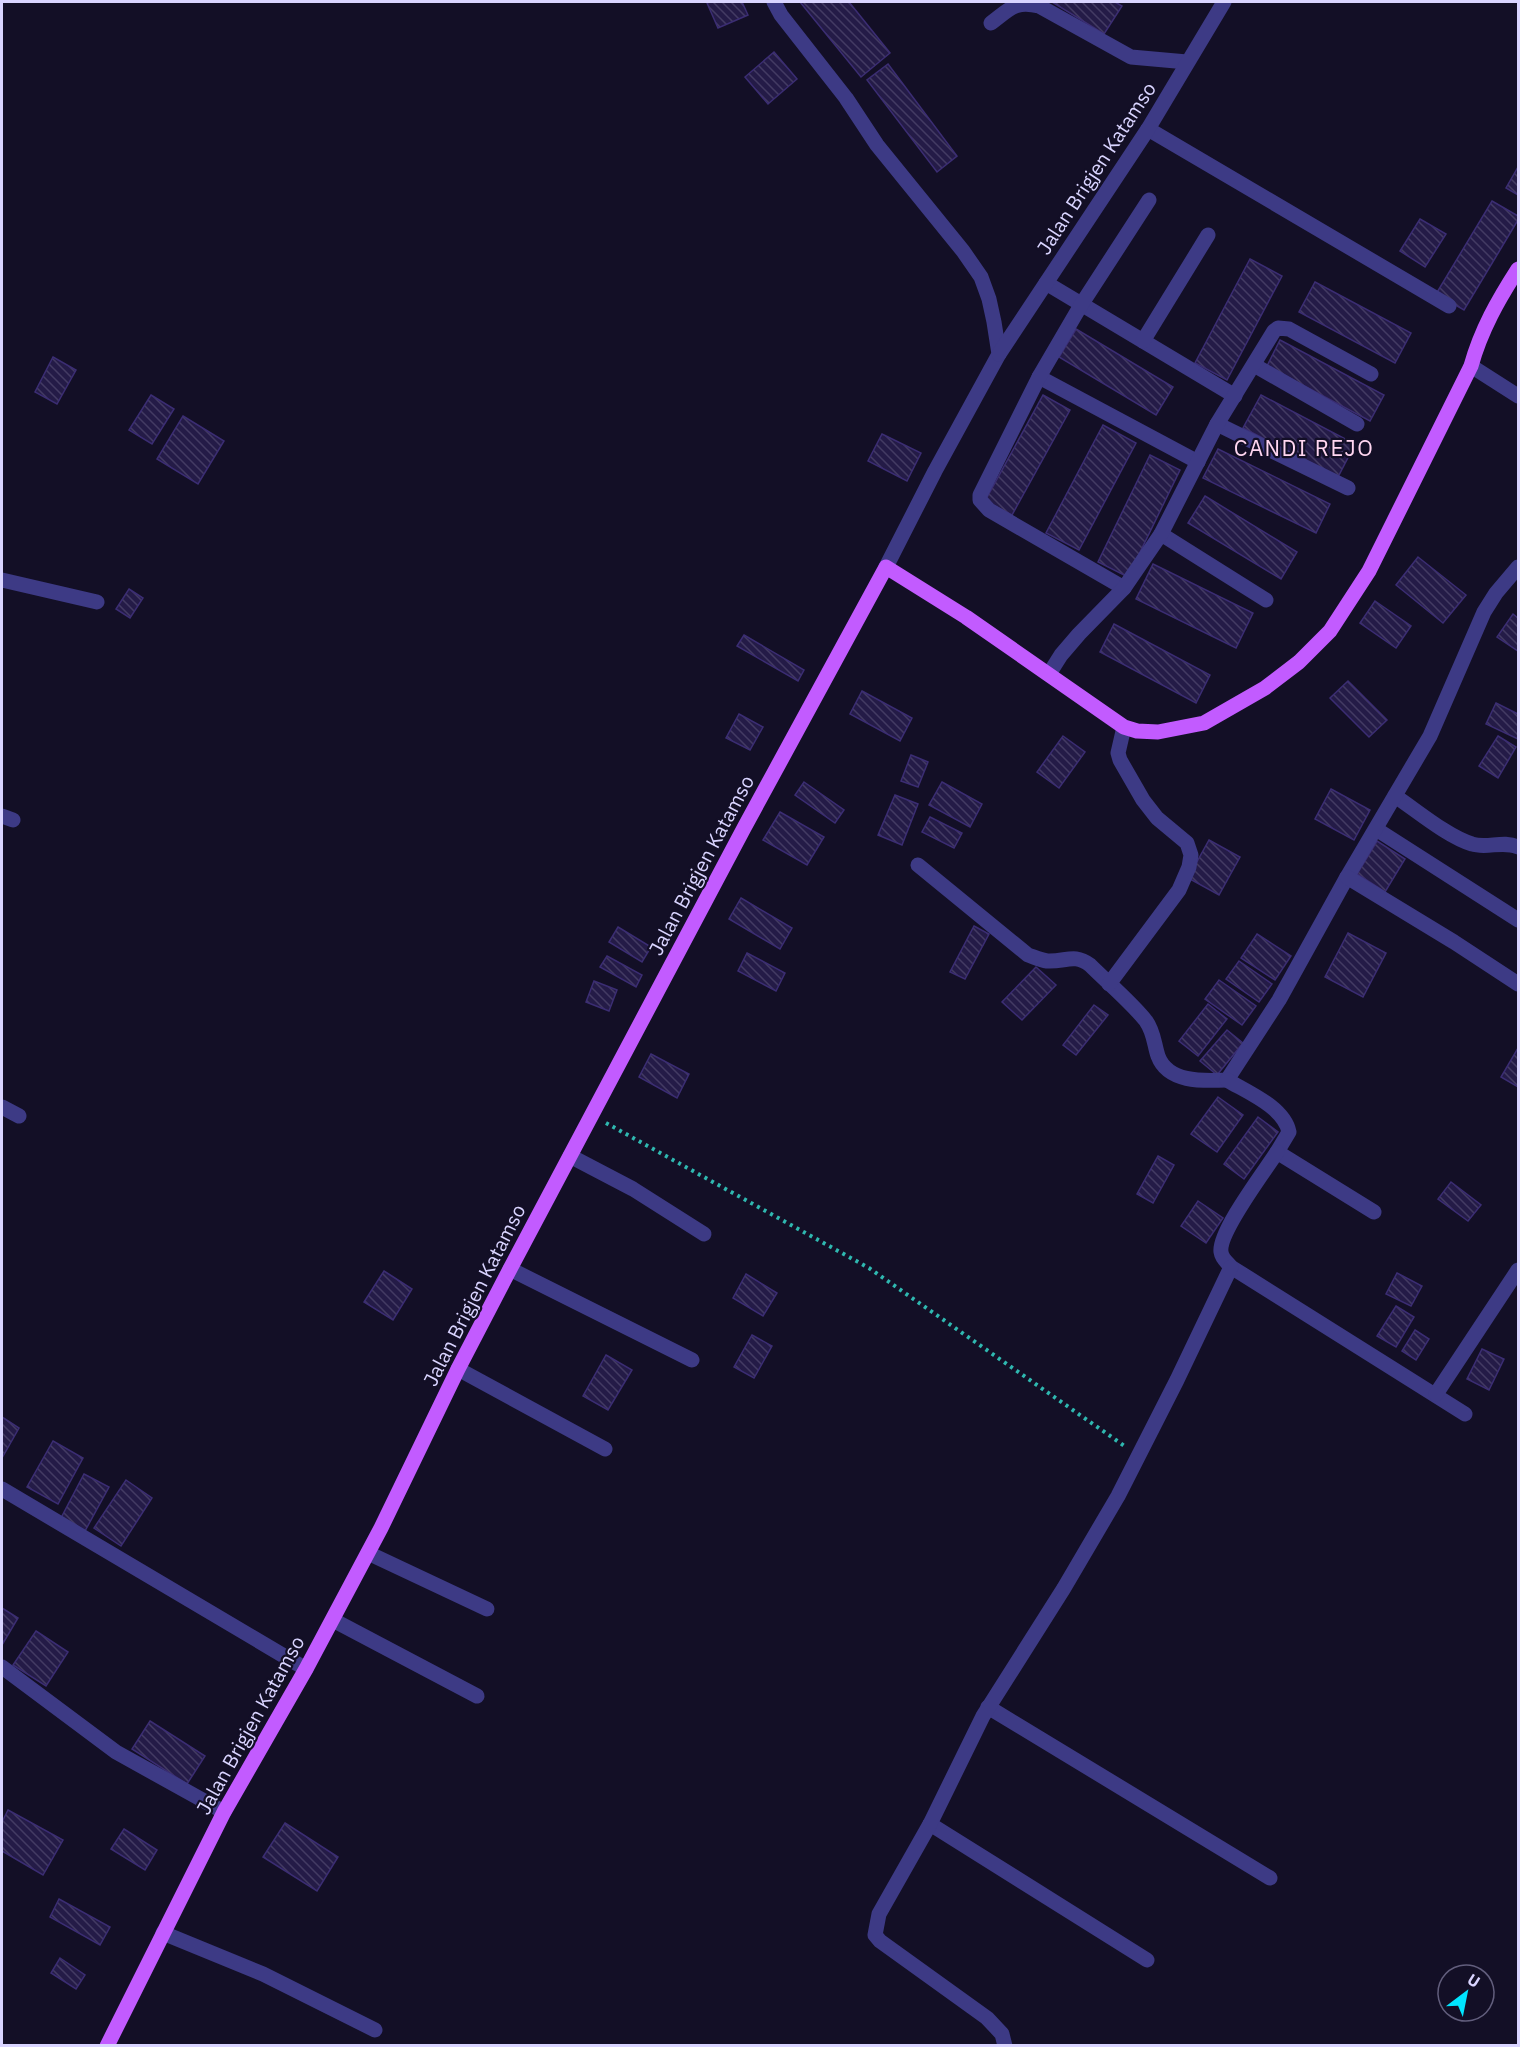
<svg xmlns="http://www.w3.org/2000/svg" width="1520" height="2047" viewBox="0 0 1520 2047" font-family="'IBM Plex Sans',sans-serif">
<defs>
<pattern id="building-back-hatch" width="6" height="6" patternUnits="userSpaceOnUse" patternTransform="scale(1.5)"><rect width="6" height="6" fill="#241b47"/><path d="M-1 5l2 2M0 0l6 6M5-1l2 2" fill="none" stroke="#433b63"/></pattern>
</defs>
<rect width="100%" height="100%" fill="#130f26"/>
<g fill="url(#building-back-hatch)" stroke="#3b2d73" stroke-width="1.5">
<polygon points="710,2 742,2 748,15 718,28 707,3"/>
<polygon points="800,2 849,2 890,53 861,77"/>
<polygon points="1052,2 1115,2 1122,6 1104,34"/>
<polygon points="774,52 797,79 768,104 745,77"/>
<polygon points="888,64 957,156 937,172 867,80"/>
<polygon points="1518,167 1518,195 1506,188"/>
<polygon points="1492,201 1518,216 1518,220 1464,310 1436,294"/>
<polygon points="1420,219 1446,234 1425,267 1400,251"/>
<polygon points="1250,259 1282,276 1227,380 1195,363"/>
<polygon points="1315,282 1411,333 1395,363 1299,312"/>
<polygon points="1076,329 1173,387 1156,415 1059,357"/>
<polygon points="1280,340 1384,395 1370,421 1267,366"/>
<polygon points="53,357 76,370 57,404 35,392"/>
<polygon points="151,395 174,409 152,444 129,430"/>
<polygon points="1043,395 1070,410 1012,515 985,501"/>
<polygon points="1261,395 1355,444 1338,477 1243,428"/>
<polygon points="183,416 224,441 198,484 157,459"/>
<polygon points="1103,425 1136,443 1079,550 1046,533"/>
<polygon points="882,434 921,453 907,481 868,461"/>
<polygon points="1218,449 1330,504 1316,533 1203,478"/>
<polygon points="1150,455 1180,470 1128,577 1098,562"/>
<polygon points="1205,496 1297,552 1281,579 1188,523"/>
<polygon points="1418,557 1466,595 1443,623 1396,585"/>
<polygon points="1153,564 1253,613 1236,648 1136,599"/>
<polygon points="129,589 143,598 130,618 116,609"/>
<polygon points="1375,601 1411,626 1396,648 1360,623"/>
<polygon points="1513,614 1518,618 1518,651 1497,637"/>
<polygon points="1114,624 1210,675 1196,703 1100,652"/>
<polygon points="744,635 804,670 798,681 737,646"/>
<polygon points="1348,681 1387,720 1369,737 1330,698"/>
<polygon points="862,691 912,718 900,741 850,714"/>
<polygon points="1496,703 1518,714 1518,739 1486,724"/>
<polygon points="739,714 763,727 750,750 726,738"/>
<polygon points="1063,736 1085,752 1059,788 1037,772"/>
<polygon points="1498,736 1516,747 1498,778 1479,766"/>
<polygon points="911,755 928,762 918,787 901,781"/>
<polygon points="804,782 844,810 835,823 795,795"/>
<polygon points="942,782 982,804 970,827 929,805"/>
<polygon points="1331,789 1370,810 1354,840 1315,819"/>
<polygon points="895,795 918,804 902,845 878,835"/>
<polygon points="780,812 824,837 807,865 763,840"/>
<polygon points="930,817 962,833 954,848 922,832"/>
<polygon points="1209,840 1240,857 1219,895 1188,878"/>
<polygon points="1377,841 1405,859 1385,892 1357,874"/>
<polygon points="741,898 792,928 780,949 729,919"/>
<polygon points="974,926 989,934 965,979 950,972"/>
<polygon points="618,927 651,947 642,962 609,942"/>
<polygon points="1348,933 1386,953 1363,997 1325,977"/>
<polygon points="1257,934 1291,956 1275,980 1241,958"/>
<polygon points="747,953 785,973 776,991 738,971"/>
<polygon points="607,956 642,975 636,987 600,967"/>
<polygon points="1239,961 1272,984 1259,1002 1226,979"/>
<polygon points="1036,967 1056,985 1022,1020 1002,1002"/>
<polygon points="1219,980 1256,1006 1242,1025 1205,999"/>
<polygon points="594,981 617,990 609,1011 586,1002"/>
<polygon points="1208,1004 1227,1019 1198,1056 1179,1041"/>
<polygon points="1094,1005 1108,1015 1076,1055 1063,1045"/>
<polygon points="1227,1030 1243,1043 1217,1075 1200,1061"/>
<polygon points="1518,1048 1518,1087 1501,1077"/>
<polygon points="651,1054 689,1074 677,1098 639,1077"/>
<polygon points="1218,1097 1243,1115 1217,1152 1191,1134"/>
<polygon points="1258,1117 1278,1132 1244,1179 1224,1164"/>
<polygon points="1158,1156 1174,1165 1153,1203 1137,1194"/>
<polygon points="1451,1182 1481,1205 1468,1221 1438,1199"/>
<polygon points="1198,1201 1223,1218 1206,1243 1181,1226"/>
<polygon points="384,1271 412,1289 393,1320 364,1302"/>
<polygon points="1397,1273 1422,1286 1411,1306 1386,1294"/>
<polygon points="746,1274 777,1293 763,1316 733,1298"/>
<polygon points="1396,1306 1414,1317 1396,1347 1377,1336"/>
<polygon points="1415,1330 1429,1339 1416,1360 1402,1351"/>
<polygon points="752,1335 772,1346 754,1378 734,1367"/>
<polygon points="1482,1349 1504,1359 1489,1390 1467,1379"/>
<polygon points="606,1355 632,1370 608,1410 583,1396"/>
<polygon points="2,1417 19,1428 2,1458"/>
<polygon points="53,1441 83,1458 58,1504 27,1487"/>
<polygon points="84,1474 109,1487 85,1531 61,1518"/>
<polygon points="126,1480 152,1498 121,1546 94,1528"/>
<polygon points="2,1608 18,1618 2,1645"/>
<polygon points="36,1631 68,1652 46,1686 13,1665"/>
<polygon points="150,1721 205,1756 187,1784 132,1749"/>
<polygon points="8,1810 63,1840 43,1875 2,1851 2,1822"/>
<polygon points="285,1823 338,1857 317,1891 263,1857"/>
<polygon points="124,1829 157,1850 145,1870 111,1849"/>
<polygon points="59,1899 110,1927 100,1945 50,1917"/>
<polygon points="60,1958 85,1975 76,1989 51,1973"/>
</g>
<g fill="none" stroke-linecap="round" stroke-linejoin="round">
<polyline stroke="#2fb8b0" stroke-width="4" stroke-dasharray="3 4.5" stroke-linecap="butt" points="606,1123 869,1268 1126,1447"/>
<g stroke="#3d3a85" stroke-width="15">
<polyline points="774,2 781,15 846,98 877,145 963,251 981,277 989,299 994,322 999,354 935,471 886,567"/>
<path d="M 991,23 C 1010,9 1015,0 1039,6 L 1131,57 L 1187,62"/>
<polyline points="1148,129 1449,306"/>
<polyline points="1046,283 1235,396"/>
<polyline points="1143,341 1208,235"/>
<polyline points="999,354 1148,129 1224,2"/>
<polyline points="1254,365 1357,424"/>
<polyline points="1471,366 1518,396"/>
<polyline points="1039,377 1198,462"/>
<polyline points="1217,424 1348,488"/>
<polyline points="1161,534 1266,600"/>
<polyline points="2,580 97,602"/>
<polyline points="1124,588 989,510 980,500 980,495 1039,377 1081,305 1149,200"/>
<polyline points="1049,674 1061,655 1079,634 1124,588 1161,534 1217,424 1274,331 1278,328 1289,329 1371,374"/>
<path d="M 1395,796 C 1416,810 1448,837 1472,844 C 1487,849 1503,840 1518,847"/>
<polyline points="2,816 13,820"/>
<polyline points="1376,829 1518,920"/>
<path d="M 918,865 L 1028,955 C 1034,957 1041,960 1047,961 C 1066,962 1074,953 1090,965 C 1107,982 1132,1003 1146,1021 C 1154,1032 1154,1044 1158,1056 C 1168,1083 1203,1081 1227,1080 L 1279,1000 L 1347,877 L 1430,736 L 1484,612 L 1496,593 L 1518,567"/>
<polyline points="1347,877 1454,942 1518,984"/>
<polyline points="1109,984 1179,890 1189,867 1191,855 1187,843 1157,818 1143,800 1120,760 1118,753 1124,727"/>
<path d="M 1227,1080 C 1247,1092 1284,1107 1289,1132 L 1277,1152 L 1374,1212"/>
<polyline points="2,1107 19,1116"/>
<path d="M 1277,1152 C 1265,1171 1218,1232 1221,1252 C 1222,1259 1227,1262 1231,1267 L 1465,1414"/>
<polyline points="570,1156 633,1189 704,1234"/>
<polyline points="510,1269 692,1360"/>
<polyline points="458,1369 605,1449"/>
<polyline points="1436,1394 1518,1270"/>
<polyline points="2,1489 306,1669"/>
<polyline points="368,1553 487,1609"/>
<polyline points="333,1620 477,1696"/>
<polyline points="2,1667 116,1752 224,1812"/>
<polyline points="988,1707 1270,1878"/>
<polyline points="930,1824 1147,1960"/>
<polyline points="163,1933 263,1974 375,2030"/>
<polyline points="1005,2046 1002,2034 987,2018 880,1941 875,1935 879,1914 930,1824 983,1716 1064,1588 1118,1496 1177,1380 1231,1267"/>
</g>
<path stroke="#c25bff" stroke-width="15" d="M 107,2046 L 224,1812 L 306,1669 L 381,1528 L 458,1369 L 510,1269 L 744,828 L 886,567 L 966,617 L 1124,727 L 1137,731 L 1158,732 L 1204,723 L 1265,688 L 1299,662 L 1330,631 L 1369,571 L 1471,366 C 1481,330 1498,300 1518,269"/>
</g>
<g text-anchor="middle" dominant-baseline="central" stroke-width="4.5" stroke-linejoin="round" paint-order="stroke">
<g font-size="20" fill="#d9d4ff" stroke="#130f26">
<text transform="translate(1096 168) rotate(-57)">Jalan Brigjen Katamso</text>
<text transform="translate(701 865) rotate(-62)">Jalan Brigjen Katamso</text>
<text transform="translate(474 1295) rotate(-63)">Jalan Brigjen Katamso</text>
<text transform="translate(250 1725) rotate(-61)">Jalan Brigjen Katamso</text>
</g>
<g font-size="22" letter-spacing="1.5" fill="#ffd6f0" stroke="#130f26">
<text x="1304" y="447">CANDI REJO</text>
</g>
</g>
<rect width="1520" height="2047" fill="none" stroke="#d9d4ff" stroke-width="6"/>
<g transform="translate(1466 1993) rotate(32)"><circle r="28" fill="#130f26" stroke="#625e7d" stroke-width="1.5"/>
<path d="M0-4.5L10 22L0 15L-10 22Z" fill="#00e5ff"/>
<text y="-9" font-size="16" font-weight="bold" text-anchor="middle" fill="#d9d4ff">U</text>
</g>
</svg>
